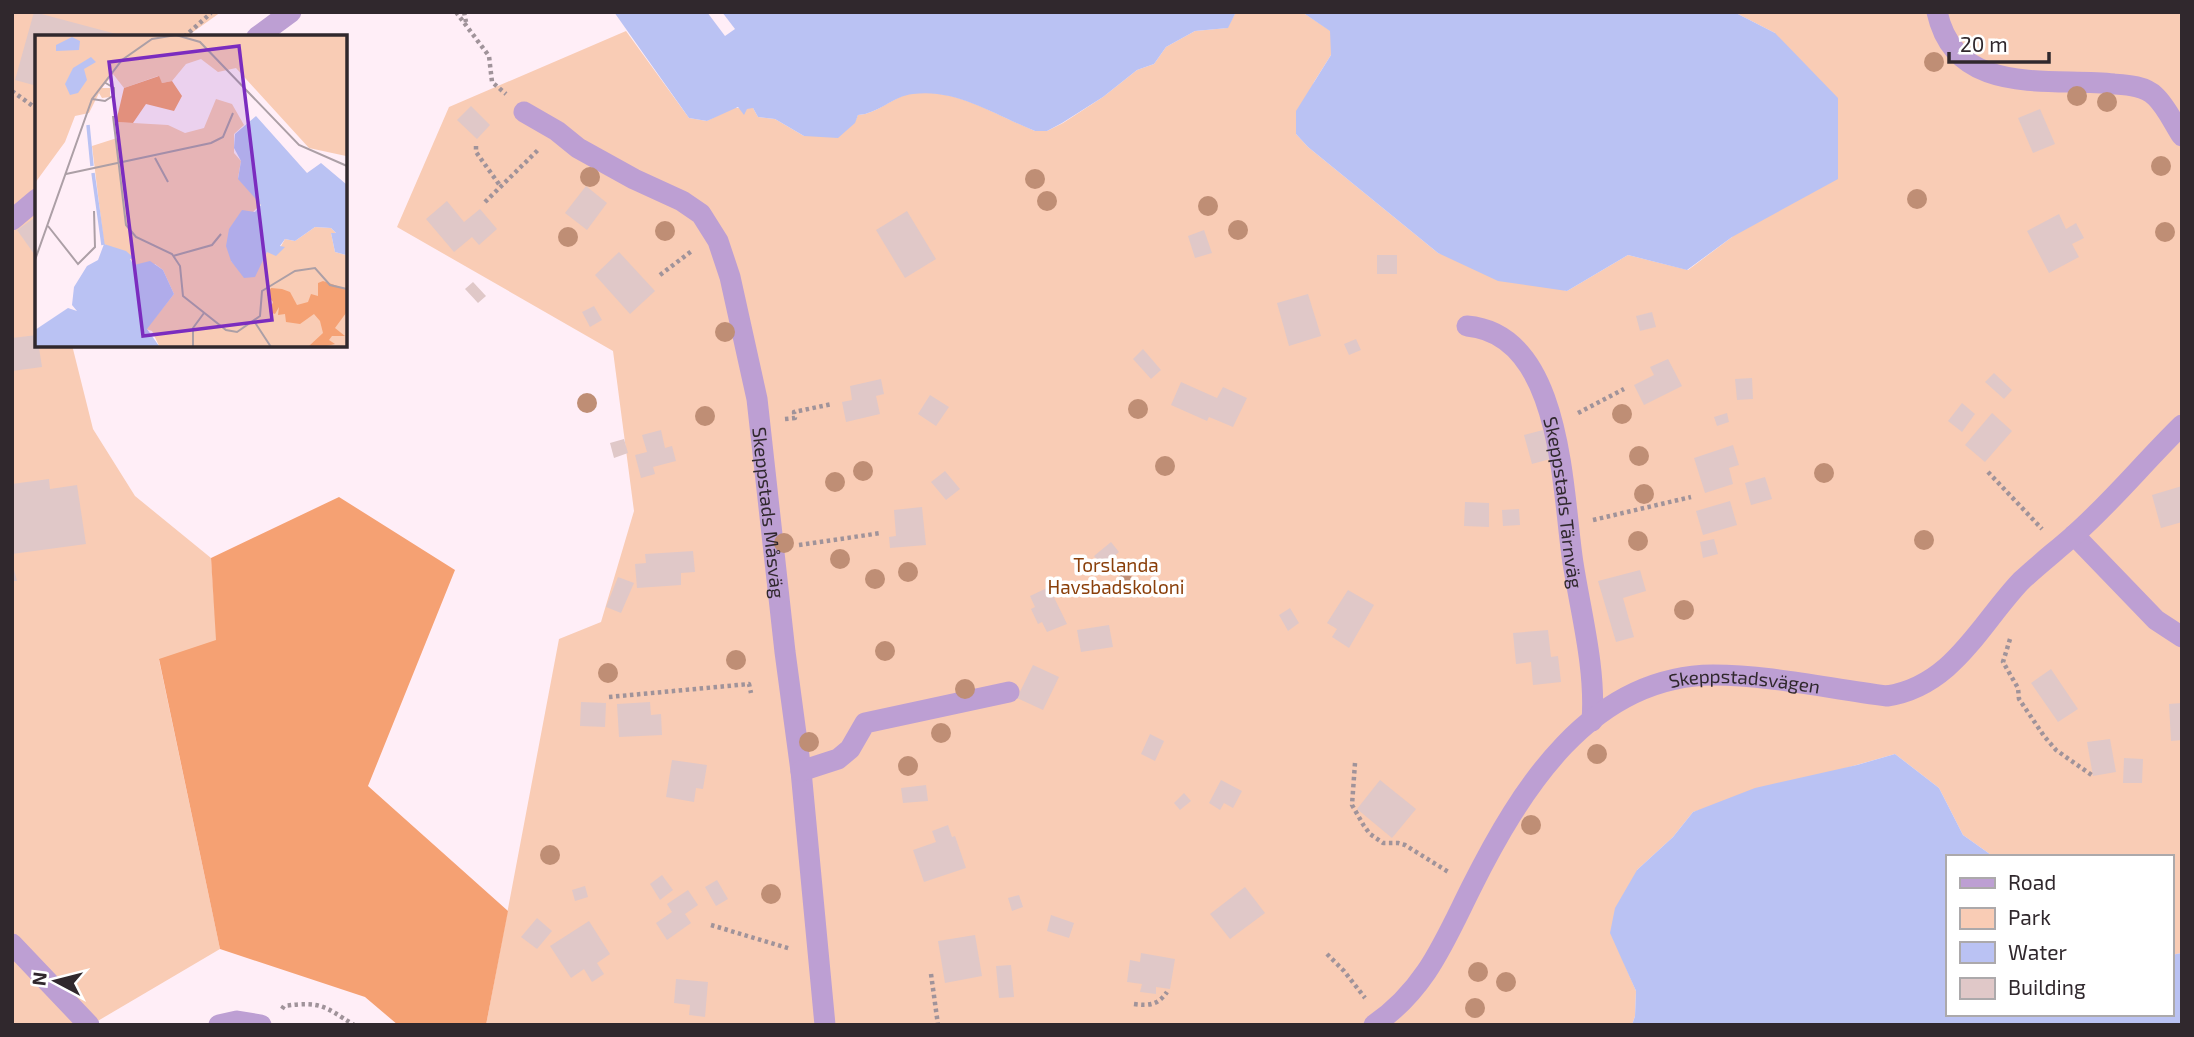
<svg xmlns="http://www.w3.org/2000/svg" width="2194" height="1037" viewBox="0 0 2194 1037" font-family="'Exo 2',sans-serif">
<rect width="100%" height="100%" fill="#ffeef7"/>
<g fill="#f9ccb5">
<polygon points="12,12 221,12 186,37 37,37 37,345 72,345 93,429 135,496 211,558 217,641 159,660 220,949 96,1022 98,1025 12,1025"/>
<path d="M 1236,12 L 1302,12 L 1331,31 L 1331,55 L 1314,82 L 1296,134 L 1308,147 L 1438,253 L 1567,291 L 1628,255 L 1688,270 L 1732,237 L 1775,33 L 1734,12 L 2182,12 L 2182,953 L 2171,955 L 2171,857 L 1994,857 L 1963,835 L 1939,788 L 1895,754 L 1693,812 L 1673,837 L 1637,870 L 1624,963 L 1636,991 L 1635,1016 L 1632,1025 L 486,1025 L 559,639 L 601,622 L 634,511 L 613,351 L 397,227 L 449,107 L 626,31 L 689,118 L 707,121 L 732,108 L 753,108 L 758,117 L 775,119 L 804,136 C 823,133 850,135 858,115 C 878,114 893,96 913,93 C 956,88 996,115 1035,131 L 1047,131 L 1063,123 L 1103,97 L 1137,70 L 1154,64 L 1166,47 L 1195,31 L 1227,28 Z"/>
</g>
<polygon fill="#f5a173" points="339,497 455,570 368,786 508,911 486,1025 398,1025 365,997 220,949 159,659 216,640 211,558"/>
<g fill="#bac2f3">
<path d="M 614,12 L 1236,12 L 1228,28 L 1195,31 L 1166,47 L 1154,64 L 1137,70 L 1103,97 L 1062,123 L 1047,131 L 1035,131 C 997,116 956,88 913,94 C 893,96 878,114 858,115 L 855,123 L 838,138 L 804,136 L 775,119 L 758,117 L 753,108 L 747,109 L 744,115 L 738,107 L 707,121 L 689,118 Z"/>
<polygon points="1302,12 1734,12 1775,33 1838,98 1838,179 1732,237 1687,270 1628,255 1567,291 1498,281 1438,253 1308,147 1296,134 1296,111 1331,55 1330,31"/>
<polygon points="1895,754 1939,788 1963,835 1994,857 1947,857 1947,1014 2171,1014 2171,955 2182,953 2182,1025 1632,1025 1635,1016 1636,991 1610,933 1615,908 1637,870 1673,837 1693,812 1755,788 1857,765"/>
</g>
<polygon fill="#ffeef7" points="707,12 722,12 735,29 725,36"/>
<g fill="#e0c8c8">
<polygon points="34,12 120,35 119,37 37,37 37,86 15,80"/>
<polygon points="471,106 490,125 477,139 457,120"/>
<polygon points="2040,109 2055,144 2033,153 2018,118"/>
<polygon points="586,186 607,203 587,230 565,213"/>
<polygon points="447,201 464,222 480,209 497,229 479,245 472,237 454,252 426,219"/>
<polygon points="907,211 936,259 905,278 876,230"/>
<polygon points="2059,214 2066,229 2076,223 2084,238 2072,244 2079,257 2049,273 2027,231"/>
<polygon points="37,216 37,258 17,230"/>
<polygon points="1204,230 1212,253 1195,258 1188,236"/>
<polygon points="619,252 655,291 630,314 595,275"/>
<rect x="1377" y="255" width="20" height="19"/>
<polygon points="473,282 486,296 478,303 465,289"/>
<polygon points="1308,294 1321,336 1289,346 1277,303"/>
<polygon points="594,306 602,320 590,327 582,312"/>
<polygon points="1652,312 1656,327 1640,331 1636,316"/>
<polygon points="37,335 42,367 12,371 12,338"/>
<polygon points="1356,339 1361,350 1349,355 1344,344"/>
<polygon points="1143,349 1161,370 1151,379 1133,359"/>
<polygon points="1668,359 1682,386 1644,405 1634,385 1654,375 1650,367"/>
<polygon points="1994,373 2012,390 2004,399 1985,382"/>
<polygon points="1752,378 1753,399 1737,400 1735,379"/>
<polygon points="881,379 884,394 876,396 880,414 846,422 842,402 852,400 850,386"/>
<polygon points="1181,382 1217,398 1223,387 1247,398 1233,427 1209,417 1207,421 1171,405"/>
<polygon points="930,395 949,407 936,426 918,414"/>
<polygon points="1962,403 1975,414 1962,432 1948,421"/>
<polygon points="1727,413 1729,422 1717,426 1714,417"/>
<polygon points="1992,413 2012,431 1985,462 1965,445"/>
<polygon points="661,430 665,448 672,446 676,461 653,467 655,474 641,478 635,455 647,452 642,435"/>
<polygon points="1543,430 1550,459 1532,464 1524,435"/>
<polygon points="624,439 628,453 614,458 610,443"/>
<polygon points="1733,445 1739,465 1729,468 1733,484 1705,493 1694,458"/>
<polygon points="945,471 960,489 946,500 931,482"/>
<polygon points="1765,477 1772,499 1751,505 1745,483"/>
<polygon points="49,479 50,489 77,485 86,544 12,554 12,484"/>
<polygon points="2182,486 2182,522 2161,528 2152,495"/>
<polygon points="1730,501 1737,525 1703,535 1696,511"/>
<polygon points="1465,502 1489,503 1489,527 1464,526"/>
<polygon points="922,507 926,545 890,548 889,537 896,536 894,510"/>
<polygon points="1519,509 1520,525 1503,526 1502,510"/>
<polygon points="1714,539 1718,554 1703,558 1700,542"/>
<polygon points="1111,542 1119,552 1102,566 1094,556"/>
<polygon points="693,551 695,572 681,573 681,585 637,588 635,564 646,563 645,554"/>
<polygon points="12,562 17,581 12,581"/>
<polygon points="1640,570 1646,591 1623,598 1634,637 1616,642 1598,581"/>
<polygon points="618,577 634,583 621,613 606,607"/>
<polygon points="1049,587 1067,624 1047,632 1042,622 1038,624 1031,609 1035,607 1030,596"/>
<polygon points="1348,590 1374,605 1349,648 1332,637 1337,629 1327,623"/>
<polygon points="1290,608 1299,623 1288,631 1279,615"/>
<polygon points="1109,625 1113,647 1081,652 1077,630"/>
<polygon points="1548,630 1551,657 1558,656 1561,682 1533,685 1531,662 1516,664 1513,633"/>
<polygon points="1033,665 1059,677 1043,710 1017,698"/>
<polygon points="2051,669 2078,709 2058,722 2031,683"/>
<polygon points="581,702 606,703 605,727 580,726"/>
<polygon points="650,702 651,715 661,714 662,735 619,737 617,704"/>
<polygon points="2182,703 2182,740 2171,741 2169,704"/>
<polygon points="1150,734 1164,741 1155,761 1141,754"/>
<polygon points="2110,739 2116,772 2093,776 2087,742"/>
<polygon points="2124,758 2143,759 2142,783 2123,783"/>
<polygon points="672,760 707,765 703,789 696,788 694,802 666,797"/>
<polygon points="1221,780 1242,791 1233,808 1224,803 1220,810 1209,803"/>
<polygon points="1380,780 1416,809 1392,838 1357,809"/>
<polygon points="926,785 928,801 903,803 901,788"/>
<polygon points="1184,793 1191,801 1180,810 1174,803"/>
<polygon points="948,825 952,837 955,836 966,868 924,882 913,850 936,842 932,831"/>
<polygon points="662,875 673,890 660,900 650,884"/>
<polygon points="717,880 728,899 716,906 705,887"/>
<polygon points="585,886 588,897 575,901 572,890"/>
<polygon points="1245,887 1265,913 1230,939 1210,914"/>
<polygon points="688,890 698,905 685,914 691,923 667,940 656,923 672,912 667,904"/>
<polygon points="1019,895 1023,907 1012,911 1008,898"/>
<polygon points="1051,915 1074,923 1069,938 1047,931"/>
<polygon points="537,918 552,931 537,949 521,937"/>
<polygon points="589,921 610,954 597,963 604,974 592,982 584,969 571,978 550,946"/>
<polygon points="975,935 982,976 945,983 938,941"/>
<polygon points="1141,953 1175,959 1170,989 1156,987 1156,994 1140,992 1142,984 1127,982 1130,960 1140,962"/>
<polygon points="1011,965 1014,997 999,998 996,966"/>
<polygon points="676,979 708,982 705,1017 689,1015 690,1005 674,1003"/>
</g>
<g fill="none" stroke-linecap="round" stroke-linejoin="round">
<g stroke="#a0939a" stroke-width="4.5" stroke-dasharray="3.5 3.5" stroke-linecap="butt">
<polyline points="456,12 489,56 492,82 506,94"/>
<polyline points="464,12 466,22"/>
<polyline points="184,37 211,13"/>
<polyline points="12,91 37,109"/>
<polyline points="476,146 476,152 501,187"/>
<polyline points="485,202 539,149"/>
<polyline points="660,275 693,250"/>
<polyline points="1578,413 1624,389"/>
<polyline points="785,419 795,418 794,412 832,404"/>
<polyline points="1988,472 2042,529"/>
<polyline points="1593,520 1691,497"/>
<polyline points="799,545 881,533"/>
<polyline points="2010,639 2003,662 2018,688 2019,699 2044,736 2056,750 2093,776"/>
<polyline points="609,697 749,684 751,693"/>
<polyline points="1355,763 1352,805 1364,826 1370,834 1383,843 1398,843 1405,845 1450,873"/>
<polyline points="711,925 791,949"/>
<polyline points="1327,954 1344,971 1365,998"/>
<polyline points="931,974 938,1025"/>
<path d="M 1134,1004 C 1149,1006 1158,1005 1167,992"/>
<path d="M 282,1009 L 284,1006 C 321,1001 324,1006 354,1025"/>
</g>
<g stroke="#bd9fd3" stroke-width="21">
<path d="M 1937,12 C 1956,98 2049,77 2114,84 C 2127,85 2145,86 2155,96 C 2166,106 2174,124 2182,136"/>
<polyline points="257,37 291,12"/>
<path id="s1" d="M 524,112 L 557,131 L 578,148 L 634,179 L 682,201 L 701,214 L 718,241 L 730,277 L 757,399 L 785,652 L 801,771 L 825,1025"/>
<polyline points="12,220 37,199"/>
<path id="s2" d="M 1467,326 C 1563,334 1562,492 1573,563 C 1581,614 1596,669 1592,721"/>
<polyline points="2074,535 2156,620 2182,637"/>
<polyline points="801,771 838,759 850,749 865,723 1009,692"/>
<polyline points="12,944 89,1025"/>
<polyline points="219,1025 237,1021 261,1025"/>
<path id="s3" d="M 1374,1025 C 1426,989 1444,942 1471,888 C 1520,790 1590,676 1713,675 C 1771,675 1830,689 1887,696 C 1953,686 1980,624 2021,581 C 2038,565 2056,551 2073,536 C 2112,502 2145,461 2182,425"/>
</g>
</g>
<g fill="#bf8e75">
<circle cx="1934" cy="62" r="10"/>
<circle cx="2077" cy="96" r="10"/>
<circle cx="2107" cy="102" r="10"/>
<circle cx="2161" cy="166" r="10"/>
<circle cx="590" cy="177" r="10"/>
<circle cx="1035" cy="179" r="10"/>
<circle cx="1917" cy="199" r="10"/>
<circle cx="1047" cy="201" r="10"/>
<circle cx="1208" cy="206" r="10"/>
<circle cx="1238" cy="230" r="10"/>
<circle cx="665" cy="231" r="10"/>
<circle cx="2165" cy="232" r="10"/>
<circle cx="568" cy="237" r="10"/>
<circle cx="725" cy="332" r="10"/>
<circle cx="587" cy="403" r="10"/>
<circle cx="1138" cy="409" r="10"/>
<circle cx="1622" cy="414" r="10"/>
<circle cx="705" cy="416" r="10"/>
<circle cx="1639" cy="456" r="10"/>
<circle cx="1165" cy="466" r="10"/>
<circle cx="863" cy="471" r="10"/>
<circle cx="1824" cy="473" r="10"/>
<circle cx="835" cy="482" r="10"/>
<circle cx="1644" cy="494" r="10"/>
<circle cx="1924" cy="540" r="10"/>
<circle cx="1638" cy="541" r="10"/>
<circle cx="784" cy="543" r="10"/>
<circle cx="840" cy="559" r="10"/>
<circle cx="908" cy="572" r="10"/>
<circle cx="875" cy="579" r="10"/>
<circle cx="1125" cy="584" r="10"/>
<circle cx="1684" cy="610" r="10"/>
<circle cx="885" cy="651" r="10"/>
<circle cx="736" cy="660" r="10"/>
<circle cx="608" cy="673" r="10"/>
<circle cx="965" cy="689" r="10"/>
<circle cx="941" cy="733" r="10"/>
<circle cx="809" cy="742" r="10"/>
<circle cx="1597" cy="754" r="10"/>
<circle cx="908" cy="766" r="10"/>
<circle cx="1531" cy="825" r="10"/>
<circle cx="550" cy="855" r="10"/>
<circle cx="771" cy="894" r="10"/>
<circle cx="1478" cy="972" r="10"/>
<circle cx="1506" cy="982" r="10"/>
<circle cx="1475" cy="1008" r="10"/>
</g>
<g text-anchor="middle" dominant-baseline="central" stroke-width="7" stroke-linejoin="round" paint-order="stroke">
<g font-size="19" fill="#30282d" stroke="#fff">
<text stroke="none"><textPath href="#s2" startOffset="219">Skeppstads Tärnväg</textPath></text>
<text stroke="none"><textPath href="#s1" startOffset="514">Skeppstads Måsväg</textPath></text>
<text stroke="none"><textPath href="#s3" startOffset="542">Skeppstadsvägen</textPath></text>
</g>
<g font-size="19" fill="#8a3f0a" stroke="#fff">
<text x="1116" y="564">Torslanda<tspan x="1116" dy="22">Havsbadskoloni</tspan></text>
</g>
</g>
<g transform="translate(35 35)">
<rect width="312" height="312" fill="#ffeef7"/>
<path d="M 0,0 L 311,0 L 311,121 L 274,113 L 201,33 L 183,37 L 166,24 L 151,29 L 137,46 L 127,48 L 123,41 L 89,53 L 78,39 L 67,53 L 75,53 L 75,62 L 67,63 L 64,58 L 54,78 L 40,81 L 30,107 L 0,148 ZM 181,64 L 197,69 L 209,90 L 199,99 L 199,118 L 206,126 L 203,143 L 226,169 L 217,178 L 196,226 L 201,231 L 237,215 L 241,220 L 250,204 L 260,206 L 280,192 L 296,193 L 301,198 L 296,198 L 300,217 L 311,220 L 311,311 L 124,311 L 117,296 L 111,294 L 139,259 L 128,235 L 120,229 L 99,230 L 95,222 L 69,209 L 57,111 L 82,103 L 81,87 L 133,90 L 150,98 L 169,93 Z" fill="#f9ccb5"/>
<path d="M 124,41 L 127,48 L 137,46 L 147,61 L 139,76 L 111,69 L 98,88 L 81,87 L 89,53 ZM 288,246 L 311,254 L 311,278 L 300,293 L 310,301 L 297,301 L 294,305 L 300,309 L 292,311 L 274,311 L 288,298 L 285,286 L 279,279 L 265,289 L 251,287 L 250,279 L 243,280 L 244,272 L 240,279 L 234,277 L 238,267 L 232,260 L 236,253 L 247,254 L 255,257 L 262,270 L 273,267 L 276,259 L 283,261 L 283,248 Z" fill="#f5a173"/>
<path d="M 37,2 L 45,6 L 44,15 L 21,16 L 21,10 ZM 56,22 L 61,27 L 49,34 L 52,45 L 43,58 L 35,60 L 30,49 L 38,33 ZM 221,81 L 272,138 L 286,128 L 311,149 L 311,220 L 300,217 L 296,198 L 301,198 L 296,193 L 280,192 L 260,206 L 250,204 L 245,211 L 250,212 L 241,221 L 232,217 L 220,242 L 209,243 L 196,226 L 191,211 L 194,194 L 207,175 L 220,177 L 226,170 L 203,144 L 206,126 L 199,113 L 200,99 ZM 69,209 L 91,216 L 99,223 L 95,224 L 99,230 L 115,226 L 128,235 L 139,259 L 112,294 L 124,311 L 0,311 L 0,295 L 33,273 L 42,276 L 37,270 L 39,252 L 52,231 L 63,225 Z" fill="#bac2f3"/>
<path fill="none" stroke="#bac2f3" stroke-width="3.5" d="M 53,90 L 57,131M 58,138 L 68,210"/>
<path fill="none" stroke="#ac9fa6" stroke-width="2" d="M 57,64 L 70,66 L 79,60 L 79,53 L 69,47M 78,81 L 91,190 L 101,202 L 137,219 L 145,231 L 148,261 L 191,295 L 202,297 L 225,281 L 227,256 L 260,236 L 280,233 L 295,250 L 312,254M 120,123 L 133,147M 31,139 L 176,108 L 188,102 L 198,78M 13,191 L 43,229 L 60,212 L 59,176M 138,221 L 177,210 L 186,199M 0,225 L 57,64 L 87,25 L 117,4 L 141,0 L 165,7 L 264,110 L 312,131M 219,286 L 236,312M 158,312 L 158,293 L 169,278"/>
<path fill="#7b2cbf" fill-opacity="0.15" stroke="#7b2cbf" stroke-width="3.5" d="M 204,11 L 237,285 L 108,301 L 74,27 Z"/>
<rect width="312" height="312" fill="none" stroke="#30282d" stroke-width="3.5"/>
</g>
<rect width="2194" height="1037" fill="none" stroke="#30282d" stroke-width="28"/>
<rect x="1946" y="855" width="228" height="161" fill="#ffffff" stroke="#aca9ab" stroke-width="2"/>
<rect x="1960" y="878" width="35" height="10" fill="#bd9fd3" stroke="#aca9ab" stroke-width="2"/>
<text x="2008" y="890" font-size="21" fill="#30282d">Road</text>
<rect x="1960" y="908" width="35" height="21" fill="#f9ccb5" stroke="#aca9ab" stroke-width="2"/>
<text x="2008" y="925" font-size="21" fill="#30282d">Park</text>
<rect x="1960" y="942" width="35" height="21" fill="#bac2f3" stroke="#aca9ab" stroke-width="2"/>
<text x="2008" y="960" font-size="21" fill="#30282d">Water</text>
<rect x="1960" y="978" width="35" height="21" fill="#e0c8c8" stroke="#aca9ab" stroke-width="2"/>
<text x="2008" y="995" font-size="21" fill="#30282d">Building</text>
<g transform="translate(56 981) rotate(277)" stroke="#ffffff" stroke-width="5" paint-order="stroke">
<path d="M0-5L12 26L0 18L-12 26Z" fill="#30282d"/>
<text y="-10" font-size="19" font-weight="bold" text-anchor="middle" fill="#30282d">N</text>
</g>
<path d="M1949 52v10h100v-10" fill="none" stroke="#30282d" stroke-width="3.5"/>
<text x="1960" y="52" font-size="21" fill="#30282d" stroke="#ffffff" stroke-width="5" paint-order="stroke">20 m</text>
</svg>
